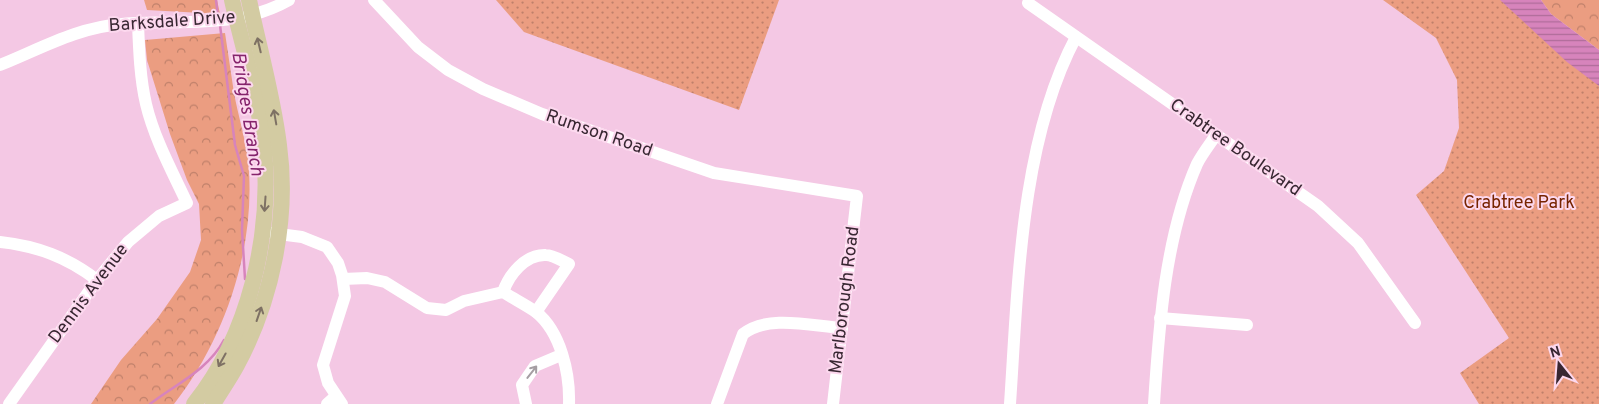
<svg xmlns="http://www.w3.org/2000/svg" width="1599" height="404" viewBox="0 0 1599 404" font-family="Overpass,sans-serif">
<defs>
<pattern id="forest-crowns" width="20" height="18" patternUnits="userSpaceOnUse" patternTransform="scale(1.25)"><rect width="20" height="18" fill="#eb9d81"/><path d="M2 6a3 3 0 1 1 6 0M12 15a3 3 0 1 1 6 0" fill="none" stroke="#bf806a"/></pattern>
<pattern id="park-dots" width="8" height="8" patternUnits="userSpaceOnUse" patternTransform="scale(1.25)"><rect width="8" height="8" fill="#eb9d81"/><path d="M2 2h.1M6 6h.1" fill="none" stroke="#bf806a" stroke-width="1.8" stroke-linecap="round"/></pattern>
<pattern id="water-rules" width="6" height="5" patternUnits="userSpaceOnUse" patternTransform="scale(1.25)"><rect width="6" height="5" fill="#d784bc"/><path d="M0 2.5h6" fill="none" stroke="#af6c99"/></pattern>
</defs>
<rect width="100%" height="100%" fill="#f4c8e4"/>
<g fill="url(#forest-crowns)">
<polygon points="144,0 217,0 220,14 147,10"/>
<polygon points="1541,0 1599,0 1599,50 1551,14"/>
<path d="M 225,33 C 228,53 231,73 234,93 C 238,115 245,137 248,160 C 257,244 226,338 174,404 L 91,404 L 121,360 L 157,319 L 190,272 L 201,240 L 199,204 L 187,180 L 170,134 L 147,60 L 145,40 Z"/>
</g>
<g fill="url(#park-dots)">
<polygon points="496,0 779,0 739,110 524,32"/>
<polygon points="1383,0 1524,0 1599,64 1599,404 1479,404 1460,373 1509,338 1416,195 1444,171 1459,128 1457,80 1436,38"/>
</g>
<polygon fill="url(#water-rules)" points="1500,0 1541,0 1551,14 1599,50 1599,86 1567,62"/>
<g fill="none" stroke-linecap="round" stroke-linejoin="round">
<g stroke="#d784bc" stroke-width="2.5">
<polyline points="216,0 218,17"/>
<polyline points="220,25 235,145 244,176 242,230 245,279"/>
<path d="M 150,404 C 176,384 208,370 224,340"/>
</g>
<g stroke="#fff" stroke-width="12">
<polyline points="374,0 418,47 448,70 483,89 542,114 714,173 857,196 833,404"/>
<polyline points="1028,3 1318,206 1358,243 1415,323"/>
<path d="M 0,65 C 40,49 78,27 122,24 C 179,19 236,30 289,0"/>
<polyline points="271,233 302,237 327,247 338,263 342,275 345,296 323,365 328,383 342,404"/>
<path d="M 0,242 C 37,246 67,257 97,280"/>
<path d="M 343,279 L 367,278 L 385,282 L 427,308 L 446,310 L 464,301 L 503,292 C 514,299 526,305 536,312 C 561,332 570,374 569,404"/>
<path d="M 503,292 C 509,275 525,254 546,255 C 553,255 562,261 569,264 L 536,312"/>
<polyline points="1160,318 1247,325"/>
<path d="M 9,404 L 97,280 L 128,242 L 159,216 L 187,203 C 172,171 154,138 146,104 C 140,78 139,50 138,23"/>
<polyline points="327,404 336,396"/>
<polyline points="526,404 522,385 535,366 561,355"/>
<path d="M 717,404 L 743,334 C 768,314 812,326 842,328"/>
<path d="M 1010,404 C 1018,287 1020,142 1076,37"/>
<path d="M 1154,404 C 1159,325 1165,237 1197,164 C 1202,154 1210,144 1216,135"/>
</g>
<g stroke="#d3cba2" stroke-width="16">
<path d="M 194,404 C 249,335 272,236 264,149 C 259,99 243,49 232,0"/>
<path d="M 213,404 C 221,391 230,378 237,365 C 272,300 289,218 279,145 C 273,96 259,48 249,0"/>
</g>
</g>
<defs><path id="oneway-shaft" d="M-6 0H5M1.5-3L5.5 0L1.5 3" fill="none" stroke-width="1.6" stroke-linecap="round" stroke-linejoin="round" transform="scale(1.25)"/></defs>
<g stroke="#7e7164">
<use href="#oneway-shaft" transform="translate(259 45) rotate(-103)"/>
<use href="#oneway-shaft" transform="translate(275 117) rotate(-100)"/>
<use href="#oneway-shaft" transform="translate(265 204) rotate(94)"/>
<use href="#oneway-shaft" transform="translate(259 314) rotate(-71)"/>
<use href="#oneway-shaft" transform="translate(222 360) rotate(119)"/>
</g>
<use stroke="#a59ea3" href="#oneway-shaft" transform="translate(532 372) rotate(-52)"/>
<g text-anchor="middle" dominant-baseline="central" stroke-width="4" stroke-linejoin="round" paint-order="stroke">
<g font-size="18" fill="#382732" stroke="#fcd8ee">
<text transform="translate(172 22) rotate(-4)">Barksdale Drive</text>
<text transform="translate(599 134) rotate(19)">Rumson Road</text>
<text transform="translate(1235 148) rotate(35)">Crabtree Boulevard</text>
<text transform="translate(89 294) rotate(-53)">Dennis Avenue</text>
<text transform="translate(845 300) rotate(-83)">Marlborough Road</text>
</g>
<g font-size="18" fill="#772400" stroke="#fcd8ee">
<text x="1519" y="203">Crabtree Park</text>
</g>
<g font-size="19" font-style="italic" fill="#85236c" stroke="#fcd8ee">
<text transform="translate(247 114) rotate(81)">Bridges Branch</text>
</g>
</g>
<g transform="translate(1559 364) rotate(343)" stroke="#fcd8ee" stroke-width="4" paint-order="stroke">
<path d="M0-4L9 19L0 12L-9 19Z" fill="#382732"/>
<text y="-8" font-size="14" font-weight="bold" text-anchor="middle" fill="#382732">N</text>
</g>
</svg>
